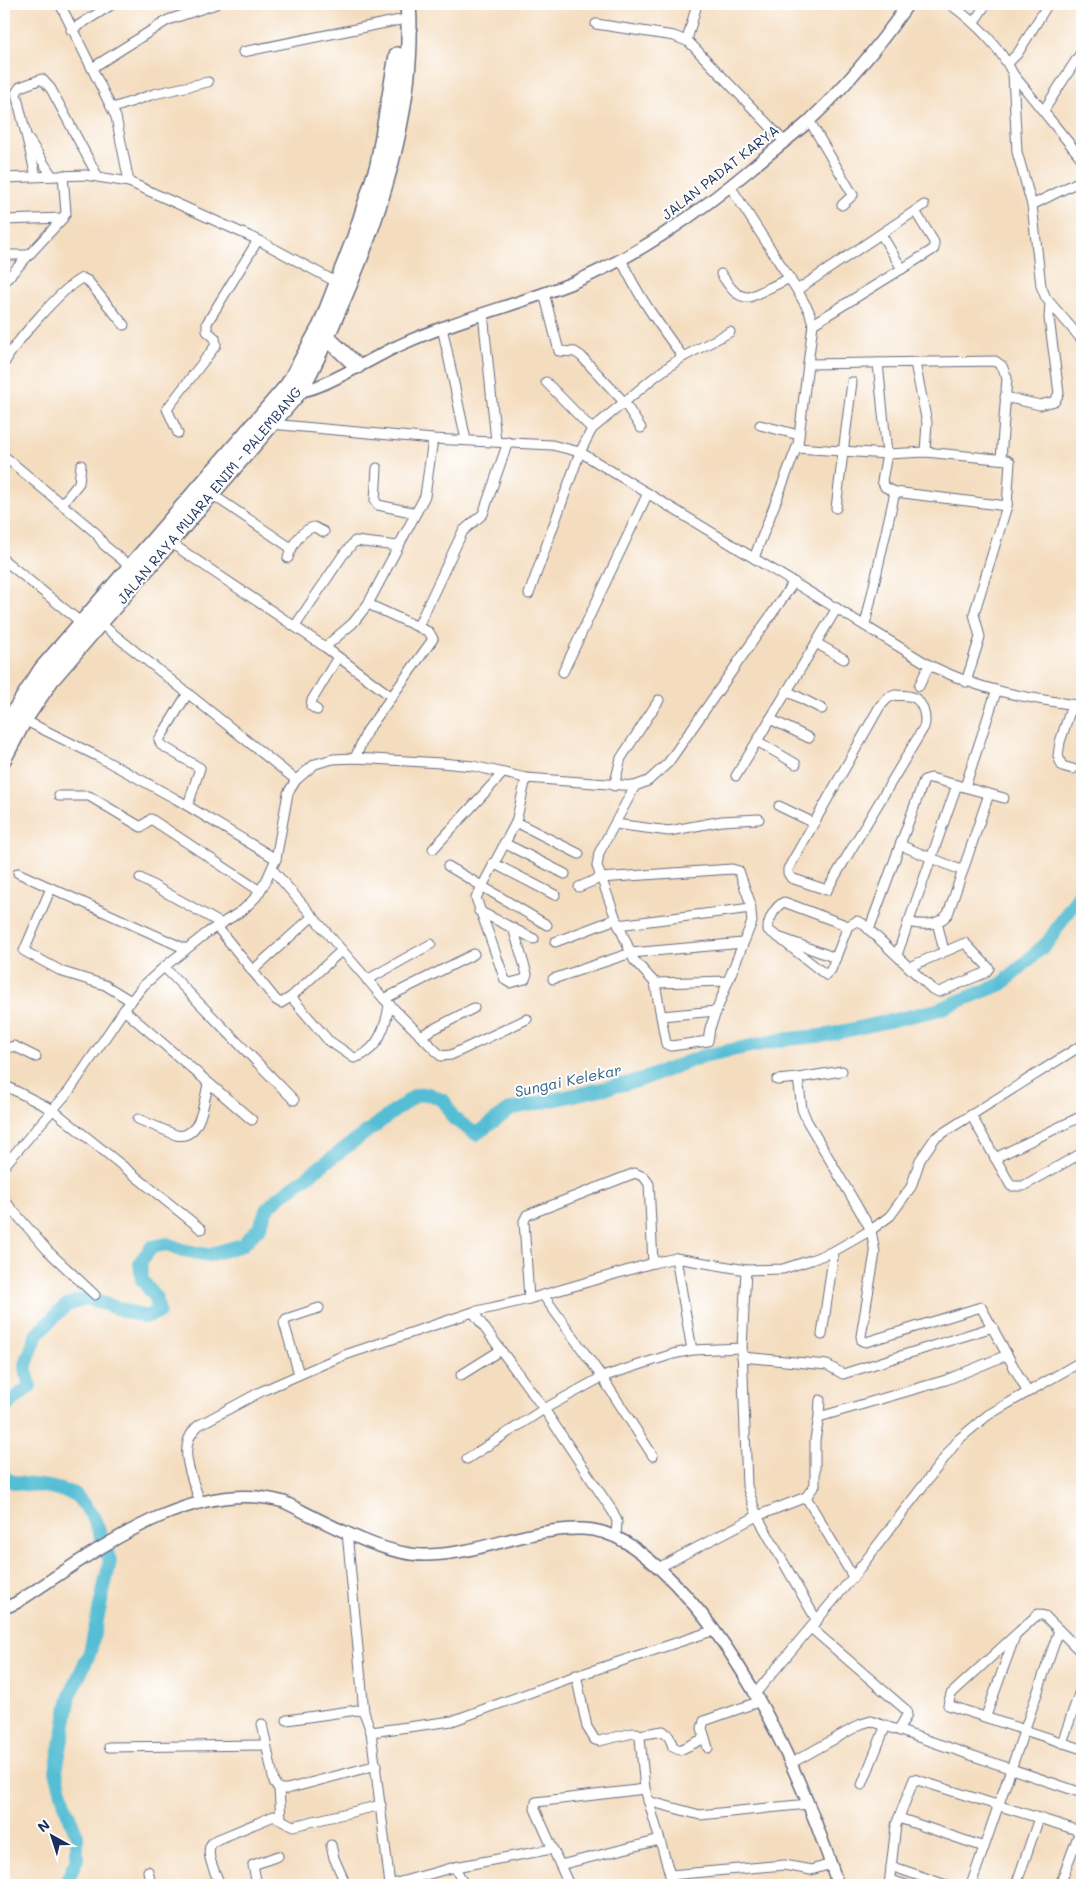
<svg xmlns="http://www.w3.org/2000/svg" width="1086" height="1889" viewBox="0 0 1086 1889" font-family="Mali,sans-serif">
<rect width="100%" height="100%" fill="#fff"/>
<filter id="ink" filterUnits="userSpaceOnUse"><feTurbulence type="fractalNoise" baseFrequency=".02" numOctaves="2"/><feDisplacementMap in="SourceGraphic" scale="10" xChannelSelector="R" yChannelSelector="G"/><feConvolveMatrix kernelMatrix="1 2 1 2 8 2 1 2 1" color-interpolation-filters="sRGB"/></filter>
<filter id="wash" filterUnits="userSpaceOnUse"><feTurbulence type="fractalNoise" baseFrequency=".0096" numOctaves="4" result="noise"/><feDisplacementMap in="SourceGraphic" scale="20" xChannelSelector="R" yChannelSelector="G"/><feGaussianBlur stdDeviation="1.12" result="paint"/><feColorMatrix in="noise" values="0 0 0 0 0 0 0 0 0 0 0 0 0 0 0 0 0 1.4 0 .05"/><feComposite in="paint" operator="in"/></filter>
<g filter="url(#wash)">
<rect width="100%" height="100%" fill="#f4ddbf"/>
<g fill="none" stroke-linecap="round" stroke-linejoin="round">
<g stroke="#57bed4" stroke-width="14">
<polyline points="4,1408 30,1386 25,1367 37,1334 65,1306 87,1298 144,1317 159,1312 156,1298 142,1280 140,1262 152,1247 167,1244 182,1250 208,1255 242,1245 260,1227 266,1210 277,1199 416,1095 429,1094 444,1101 453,1118 476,1134 511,1109 638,1081 703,1056 780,1040 827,1035 937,1010 1002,984 1048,942 1082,890"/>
<polyline points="4,1478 16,1483 50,1487 75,1494 94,1518 110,1561 90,1652 70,1696 56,1771 66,1808 77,1836 77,1859 68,1878 69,1885"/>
</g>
</g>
</g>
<g filter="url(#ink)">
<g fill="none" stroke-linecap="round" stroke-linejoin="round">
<g stroke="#676c80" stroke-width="11">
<g id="minor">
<polyline points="60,4 116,117 129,182"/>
<path d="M 950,4 C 976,23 999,45 1013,74 L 1082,159"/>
<polyline points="974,22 986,4"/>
<polyline points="596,24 674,36 689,42 785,142"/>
<polyline points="71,30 113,4"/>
<polyline points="687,40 697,4"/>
<polyline points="243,52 400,20"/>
<polyline points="1008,63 1018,53 1048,4"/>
<polyline points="92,68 168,20 216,4"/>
<polyline points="1013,74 1017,152 1032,205 1041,286 1046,298 1082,340"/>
<polyline points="113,108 154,94 208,82"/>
<polyline points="1044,110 1082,51"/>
<polyline points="809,120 853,195 842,205"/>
<polyline points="29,140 52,176"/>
<polyline points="36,176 16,93 20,87 42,79 51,89 97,175"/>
<polyline points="4,178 85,175 129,182 258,240 338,283"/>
<polyline points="730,186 797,290 809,311 813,324 798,444 754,558"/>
<polyline points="1032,205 1082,180"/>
<polyline points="4,220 63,218"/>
<polyline points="881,234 902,269"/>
<polyline points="4,255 29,255"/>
<path d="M 621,259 C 637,295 660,326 683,357"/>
<path d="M 721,274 C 729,285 735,298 750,297 L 790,278"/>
<polyline points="4,282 63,218 66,213 63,175"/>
<polyline points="797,290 924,205"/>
<polyline points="544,293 559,351 575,352 581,356 624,402 641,428"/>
<polyline points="483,313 496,441"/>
<polyline points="813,324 934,249 934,242 915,211"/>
<polyline points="442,327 466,440"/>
<polyline points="878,363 887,454 882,481 885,487 895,492 1007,506"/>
<polyline points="915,363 927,423 925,452"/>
<path d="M 4,364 C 14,343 61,289 82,278 L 88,281 L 124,325"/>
<polyline points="808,364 995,361 1002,366 1007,378 1001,459"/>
<polyline points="546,382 592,429"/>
<polyline points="1005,397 1040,405 1055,401 1059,393 1049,318 1050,303"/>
<path d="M 271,424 L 433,439 L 552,445 L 580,452 L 929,665 C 984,692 1023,697 1082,706"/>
<polyline points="760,425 799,435"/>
<polyline points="178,433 167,409 216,345 215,338 207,331 207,323 258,240"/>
<polyline points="797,448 887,454 925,452 1007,460 1010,462 1007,506 974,614 980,637 966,682"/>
<polyline points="4,456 96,533 104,545 131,567"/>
<polyline points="377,468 375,501 378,505 416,513"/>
<polyline points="213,495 291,548"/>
<polyline points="62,504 79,483 81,465"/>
<polyline points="836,508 852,382"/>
<polyline points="171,543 325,647 392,697"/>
<path d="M 288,558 C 292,545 301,530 314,527 L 324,532"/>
<polyline points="4,560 83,624"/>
<polyline points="529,594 580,452 592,429 657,375 681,358 730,332"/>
<polyline points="101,624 296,780"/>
<polyline points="865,625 895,492"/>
<polyline points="295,626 343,555 355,541 398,546"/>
<polyline points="418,626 463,531 483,514 508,442"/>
<polyline points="816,643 844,659"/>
<polyline points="325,647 353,623 368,604 425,496 433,439"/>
<polyline points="563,672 648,493"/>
<polyline points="919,686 929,665"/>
<polyline points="787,691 822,709"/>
<path d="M 895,695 C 900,696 908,695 912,697 C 923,700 927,718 924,727 L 827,890 L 791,878 L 788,873 L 788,869 L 880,706 L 888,698 Z"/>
<polyline points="1072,705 1060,742 1058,756 1062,766 1073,769"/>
<polyline points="317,710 311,706 312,700 338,657"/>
<polyline points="770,719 809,738"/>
<polyline points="24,720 97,756 176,799 276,859"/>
<polyline points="757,741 796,764"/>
<polyline points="355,758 367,731 433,639 429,632 368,604"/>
<polyline points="736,776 837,608"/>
<polyline points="614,786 621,758 659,700"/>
<polyline points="635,786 599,853 597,866 616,919 634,960 655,983 666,1044 671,1046 708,1041 710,1028 728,981"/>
<polyline points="965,787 996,692"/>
<polyline points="59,796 89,796 141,827 151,819 260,891"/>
<polyline points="188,805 200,768 161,745 159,740 188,693"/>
<polyline points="779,806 814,823"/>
<polyline points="516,822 579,854"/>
<polyline points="615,824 669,831 722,821 759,819"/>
<polyline points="504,843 565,874"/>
<polyline points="900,845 963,871"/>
<polyline points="433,849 502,774"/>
<polyline points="493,863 555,895"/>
<polyline points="448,866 547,925"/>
<polyline points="272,869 384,999 441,1056 451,1055 527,1019"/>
<polyline points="18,873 186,949"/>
<polyline points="140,878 222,924"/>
<polyline points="579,887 600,878 732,869 739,871 750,902 752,922 728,981 655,983"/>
<polyline points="51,888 24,951 63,972 105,985 131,1001"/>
<polyline points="479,911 534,939"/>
<path d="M 908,922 C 923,926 938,926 948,914 L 989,794"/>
<polyline points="937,922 944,951"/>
<polyline points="618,925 751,908"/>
<polyline points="218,928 276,1000 281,1003 291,997 341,951"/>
<polyline points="513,928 527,974 525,979 510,983 505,980 476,898 516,822 526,778"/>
<polyline points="869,930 924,780 931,778 1004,798"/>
<polyline points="778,937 826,975 831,970 848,926 857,921 862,923 932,989 939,992 985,973 989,968 965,943 909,967"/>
<polyline points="555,942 616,919"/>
<polyline points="897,955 957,785"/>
<path d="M 836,958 L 778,937 L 768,930 C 767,922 775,906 784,902 L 848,926"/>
<polyline points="164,967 294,1100"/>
<polyline points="252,971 313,916"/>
<polyline points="553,979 631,953 743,943"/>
<polyline points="367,980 431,944"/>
<path d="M 291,997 L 328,1040 L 354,1058 C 378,1052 386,1026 389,1005"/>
<polyline points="384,999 474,954"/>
<polyline points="124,1010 252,1120"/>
<polyline points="661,1016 716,1011"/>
<polyline points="420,1036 474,1008"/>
<polyline points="4,1054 8,1048 14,1046 36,1057"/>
<polyline points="798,1078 842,1071"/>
<polyline points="777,1080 798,1078 802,1109 807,1121 871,1230 875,1253 861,1336 862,1341 866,1342 981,1307 1027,1391"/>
<polyline points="4,1085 53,1110 201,1229"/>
<polyline points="971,1115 1011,1186 1023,1186 1082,1153"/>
<path d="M 138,1119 L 176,1135 C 201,1140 204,1101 208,1084"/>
<polyline points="995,1158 1082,1116"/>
<polyline points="4,1166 69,1091 124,1010 143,986 164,967 208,932 243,910 256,897 266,881 276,859 288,793 296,780 315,764 333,759 355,758 441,763 473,766 526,778 635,786 648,781 668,763 794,582"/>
<polyline points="4,1200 48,1251 95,1295"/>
<polyline points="676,1258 692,1350"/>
<polyline points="746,1270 742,1348 747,1486 757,1516 817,1621"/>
<polyline points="543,1295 602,1377 653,1456"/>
<polyline points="529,1299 524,1221 527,1215 635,1173 644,1177 649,1184 653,1263"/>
<polyline points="473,1312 544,1409 613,1512 617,1521 616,1537"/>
<polyline points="822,1335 834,1251"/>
<polyline points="742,1357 827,1365 843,1374 993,1327"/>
<polyline points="299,1374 284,1323 286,1319 319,1308"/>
<polyline points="461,1375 501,1350"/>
<polyline points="819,1417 820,1400"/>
<polyline points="467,1459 544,1409 602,1377 673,1354 692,1350 742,1348"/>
<polyline points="806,1497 815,1485 815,1440 819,1417 946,1380 1007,1355"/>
<path d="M 200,1502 C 192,1477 175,1445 199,1425 L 262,1391 L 342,1356 L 473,1312 L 529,1299 L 653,1263 L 676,1258 L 746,1270 L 783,1269 L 811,1260 L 834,1251 L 871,1230 L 890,1216 L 911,1187 L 920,1160 L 935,1138 L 1082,1045"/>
<polyline points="347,1532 364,1712 371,1732"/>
<polyline points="658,1568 757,1516 806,1497 853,1577"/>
<polyline points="811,1628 906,1710 907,1715 899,1729"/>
<polyline points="1082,1653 1045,1616 1038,1614 951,1694 948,1705 1082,1749"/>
<polyline points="576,1675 587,1727 595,1740 599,1741 633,1733 637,1733 640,1738 645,1789 673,1885"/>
<polyline points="754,1695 853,1577 959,1439 988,1415 1082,1361"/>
<polyline points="986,1716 1015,1636"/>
<polyline points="287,1720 357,1710 364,1712"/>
<polyline points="262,1724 274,1782 279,1789 287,1789 377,1765"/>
<polyline points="639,1735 663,1731 669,1736 673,1747 680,1750 705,1738"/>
<polyline points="1062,1743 1082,1685"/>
<polyline points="109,1747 266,1745"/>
<polyline points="708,1748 702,1728 704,1721 758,1702"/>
<polyline points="790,1764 861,1724 871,1721 1082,1793"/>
<polyline points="862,1785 886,1725"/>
<polyline points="279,1789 281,1819"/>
<polyline points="648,1801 700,1815 808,1804"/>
<polyline points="899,1818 984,1847"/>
<polyline points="331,1845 334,1858 346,1885"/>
<polyline points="560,1865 660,1840"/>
<polyline points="891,1866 946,1885"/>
<polyline points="455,1867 464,1885"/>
<polyline points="148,1871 151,1885"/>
<polyline points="670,1875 784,1865 811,1870 831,1864"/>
<polyline points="890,1880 906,1885"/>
<path d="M 220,1885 C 216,1873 202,1850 214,1841 L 274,1816 L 293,1826 L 381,1805"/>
<polyline points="257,1885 253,1865 278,1856"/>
<polyline points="389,1885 455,1867 552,1849"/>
<polyline points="390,1885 371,1732 452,1721 567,1679 715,1630"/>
<polyline points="569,1885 535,1809 536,1802 645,1789"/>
<polyline points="889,1885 896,1825 914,1779 1080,1831"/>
<polyline points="971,1885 1059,1630"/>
<polyline points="1016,1885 1039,1818"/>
<polyline points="1060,1885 1082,1825"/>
</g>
</g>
<g stroke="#676c80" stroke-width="14">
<g id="tertiary">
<path d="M 296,390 C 308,398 381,353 398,346 C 454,320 514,306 572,283 C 639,255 697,214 752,168 C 771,152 790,138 808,122 C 845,87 879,46 908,4"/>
<path d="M 4,1608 L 16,1603 C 89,1556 192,1474 284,1502 C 323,1521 385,1557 428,1555 C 481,1554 530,1527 583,1529 C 614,1530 638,1549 660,1569 C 745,1648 802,1776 838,1885"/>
</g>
</g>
<g stroke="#676c80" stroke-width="18">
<g id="primary">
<polyline points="320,331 357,366"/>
<polyline points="4,728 41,670 288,385 321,325 355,237 378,165 397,55"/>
<path d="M 4,758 L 24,720 L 51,680 L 299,392 C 314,367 325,340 337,313 C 378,221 416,106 408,4"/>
</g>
</g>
<use href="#minor" stroke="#fff" stroke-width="9"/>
<use href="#tertiary" stroke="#fff" stroke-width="11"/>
<use href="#primary" stroke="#fff" stroke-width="15"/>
</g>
</g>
<g text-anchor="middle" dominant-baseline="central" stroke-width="4" stroke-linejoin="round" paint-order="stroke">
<g font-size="14" fill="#1b2f5e" stroke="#fff">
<text transform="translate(720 172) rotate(-38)">JALAN PADAT KARYA</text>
<text transform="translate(209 495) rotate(-50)">JALAN RAYA MUARA ENIM - PALEMBANG</text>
</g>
<g font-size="15" font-style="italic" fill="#306187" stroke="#fff">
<text transform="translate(568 1080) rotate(-12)">Sungai Kelekar</text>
</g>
</g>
<rect width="1086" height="1889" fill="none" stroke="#fff" stroke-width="20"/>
<g transform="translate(52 1836) rotate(321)" stroke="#ffffff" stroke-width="4" paint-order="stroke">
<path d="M0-4L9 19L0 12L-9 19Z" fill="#1b2f5e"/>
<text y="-8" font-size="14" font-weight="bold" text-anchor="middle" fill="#1b2f5e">N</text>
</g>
</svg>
